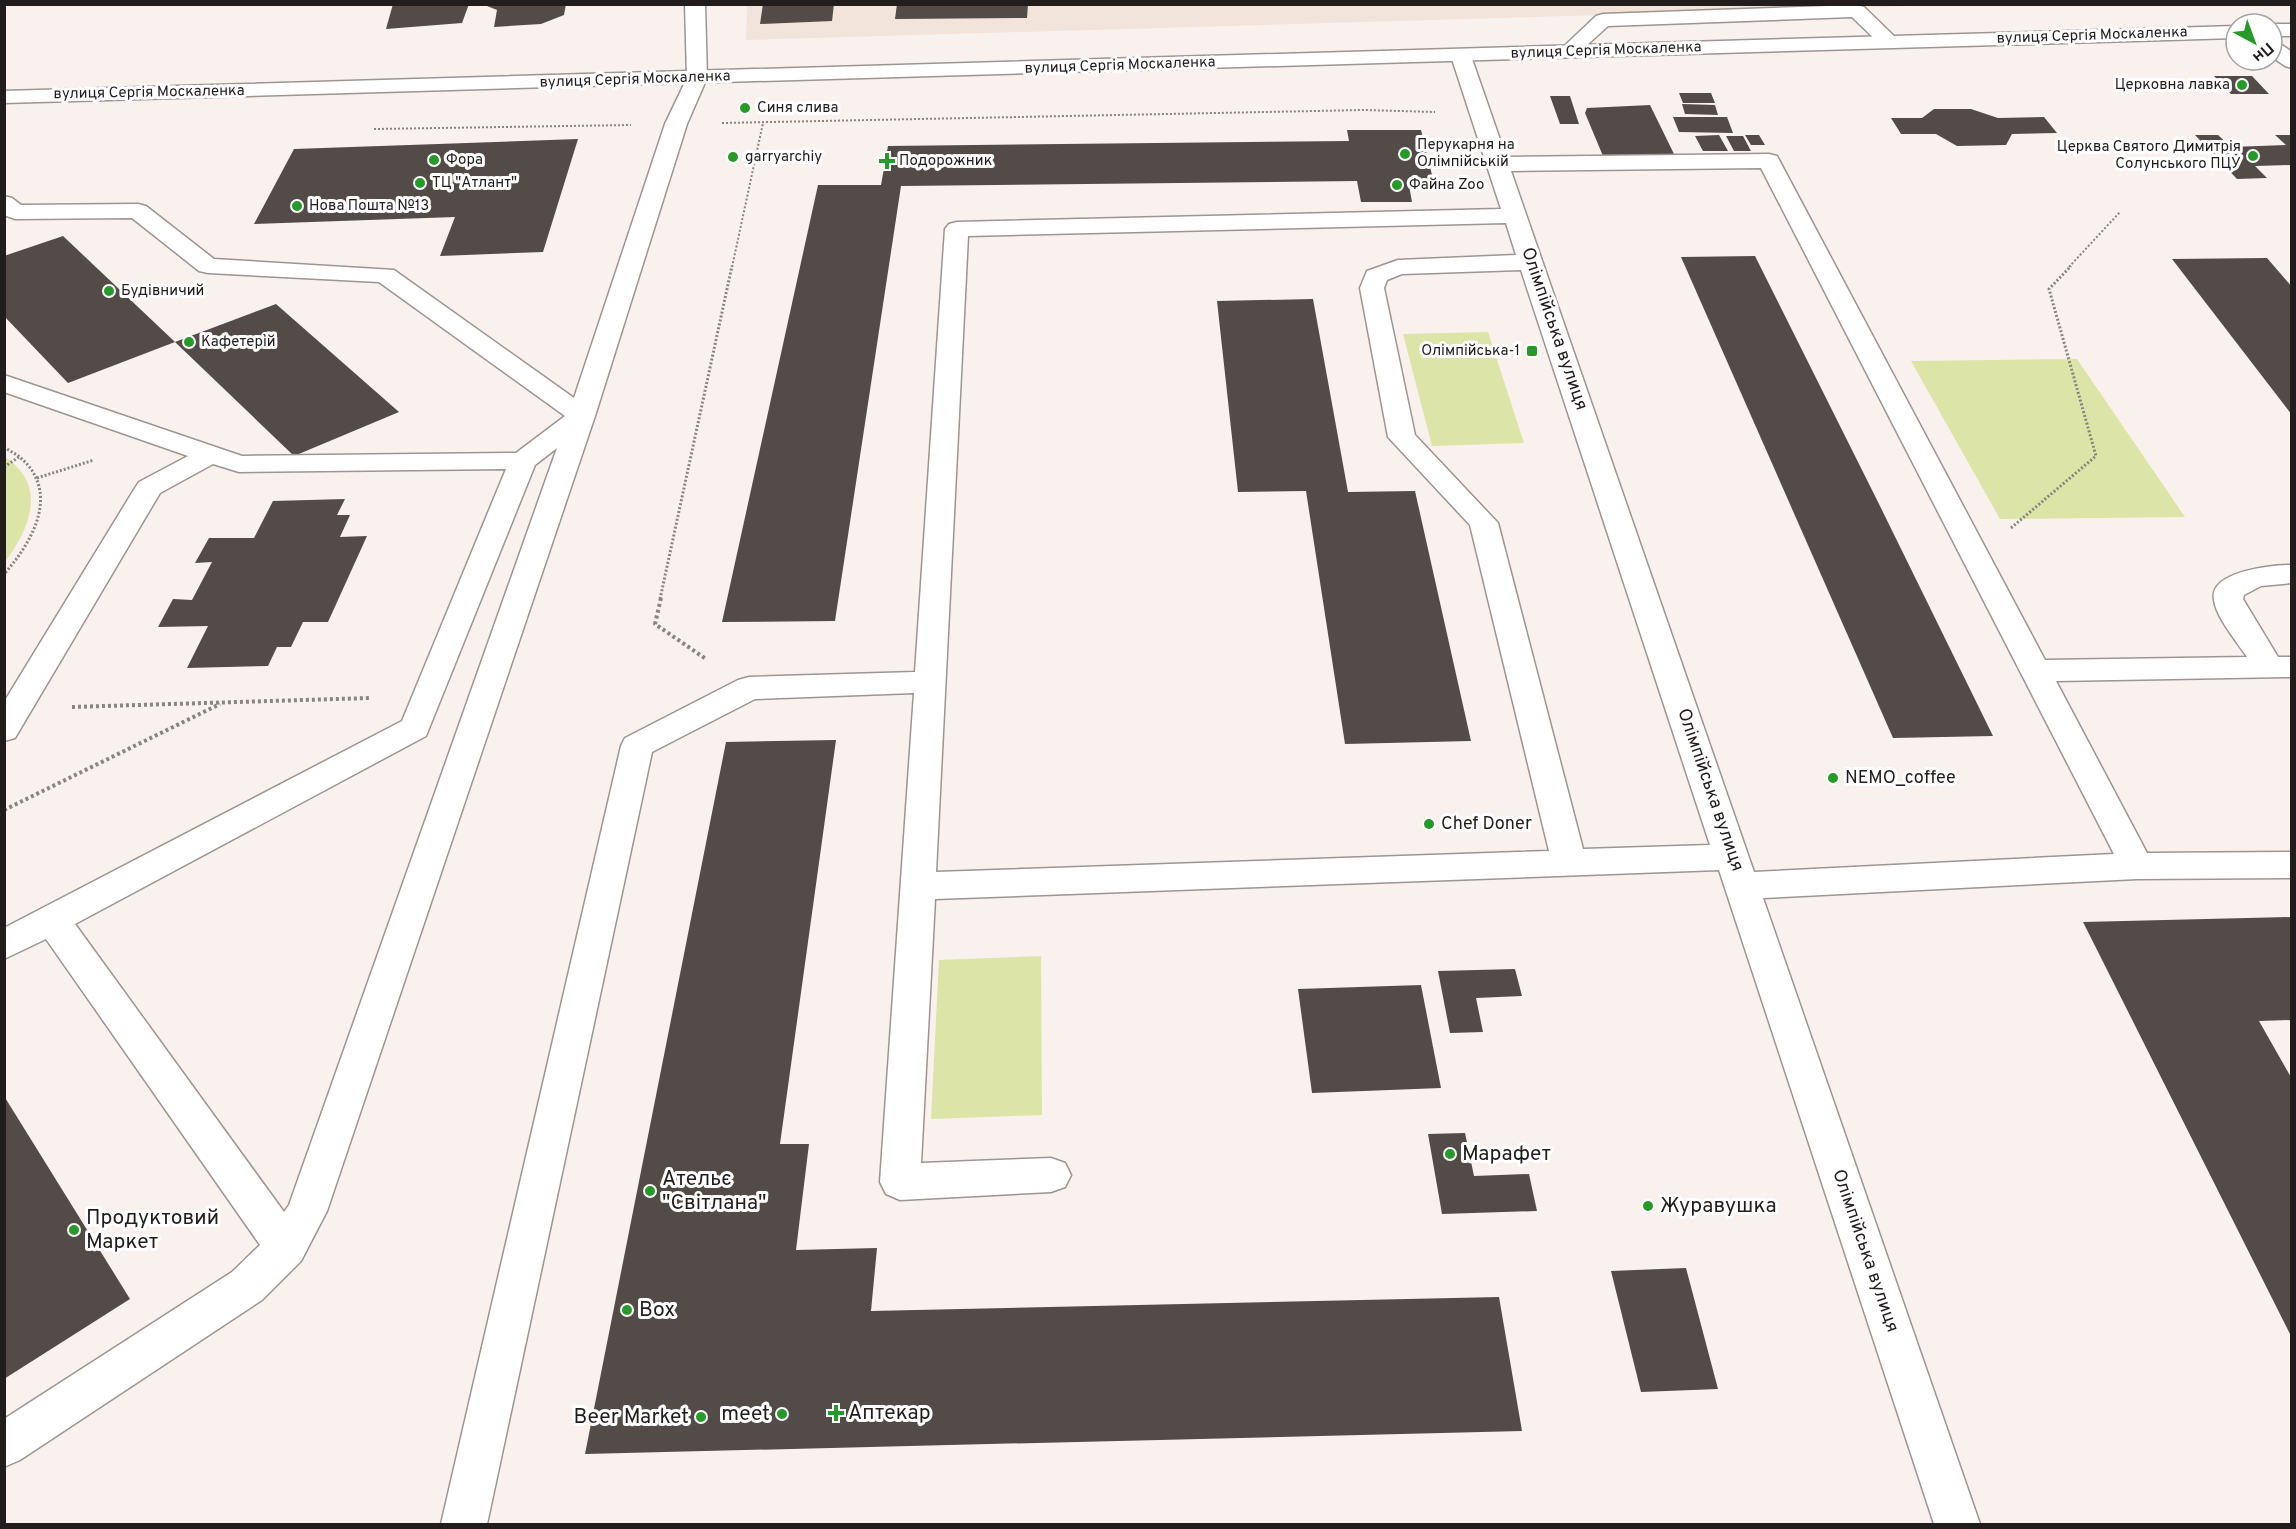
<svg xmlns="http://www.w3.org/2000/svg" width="2296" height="1529" viewBox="0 0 2296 1529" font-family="Overpass,sans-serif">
<rect width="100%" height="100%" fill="#f9f1ed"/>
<polygon fill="#f2e4db" points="747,4 1947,5 746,40"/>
<g fill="#dce5a7">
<polygon points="1488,332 1524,443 1432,446 1403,334"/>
<polygon points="2077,359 2185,517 2000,519 1911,361"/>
<path d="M 5,457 C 48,486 30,528 5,562 Z"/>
<polygon points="1041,956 1042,1115 931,1119 939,960"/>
</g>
<g fill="#524b48">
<polygon points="393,4 469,4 462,23 386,29"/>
<polygon points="482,4 566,4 564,15 541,24 494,27 497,10"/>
<polygon points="763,4 834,4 832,21 760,24"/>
<polygon points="897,4 1028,4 1027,18 895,19"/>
<polygon points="2214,76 2252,76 2269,94 2231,94"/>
<polygon points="1679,93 1711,93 1715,103 1683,103"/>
<polygon points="1550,96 1570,96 1579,124 1560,124"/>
<polygon points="1682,104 1715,105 1718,115 1685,114"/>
<polygon points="1650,105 1674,154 1603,156 1585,113 1587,108"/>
<polygon points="1934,109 1971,109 1998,118 2044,117 2057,133 2012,134 2006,145 1957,146 1936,134 1901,134 1891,118 1922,118"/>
<polygon points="1673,117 1727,117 1733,133 1679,132"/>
<polygon points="1347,130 1421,130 1433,179 1408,180 1412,202 1361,202 1357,181 901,186 835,621 722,622 818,185 881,185 888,146 1349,141"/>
<polygon points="1719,135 1728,151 1703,151 1695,136"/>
<polygon points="1745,135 1759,135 1765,145 1751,145"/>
<polygon points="2195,135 2218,135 2231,147 2286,145 2275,135 2292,135 2292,165 2255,166 2267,178 2237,179"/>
<polygon points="1726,136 1743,136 1751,151 1734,151"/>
<polygon points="578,139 543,252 440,256 455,217 254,224 294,149"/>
<polygon points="63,236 175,342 68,383 4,316 4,256"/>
<polygon points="1755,256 1878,502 1993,736 1893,738 1681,257"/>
<polygon points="2267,258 2292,287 2292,415 2172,259"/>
<polygon points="1313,299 1348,492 1415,491 1471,741 1345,744 1306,491 1238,492 1217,301"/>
<polygon points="276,304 399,412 294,456 175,342"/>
<polygon points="345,499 337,515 350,515 340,537 367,536 328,622 303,622 291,647 277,647 268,666 187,668 208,626 158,627 173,599 192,600 212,562 195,563 209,538 254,538 273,501"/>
<polygon points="836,740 780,1144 809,1144 796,1250 877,1248 871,1311 1499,1297 1522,1431 585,1454 726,742"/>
<polygon points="2292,917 2292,1020 2259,1021 2292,1079 2292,1338 2083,922"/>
<polygon points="1515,969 1522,996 1476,998 1483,1032 1450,1033 1438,971"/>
<polygon points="1421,985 1441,1088 1312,1093 1298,989"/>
<polygon points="4,1096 130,1299 4,1379"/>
<polygon points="1465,1133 1474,1176 1529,1174 1537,1211 1442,1214 1428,1134"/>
<polygon points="1686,1268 1718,1389 1641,1392 1611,1271"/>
</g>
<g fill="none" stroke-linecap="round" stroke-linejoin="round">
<g stroke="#9c9591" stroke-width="3">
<g id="minor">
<path d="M 685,4 L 705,4 L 707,78 L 687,124 L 595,416 L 327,1211 L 301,1261 L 262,1300 L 20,1460 L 4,1467 L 4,1419 L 232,1272 L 260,1245 L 46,939 L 4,959 L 4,928 L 402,721 L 506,469 L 239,472 L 213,464 L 160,493 L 15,738 L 4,741 L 4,702 L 135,488 L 139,482 L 188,456 L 4,392 L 4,375 L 242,456 L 516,453 L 565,416 L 379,282 L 208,273 L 199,271 L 132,218 L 15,219 L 4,215 L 4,196 L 12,198 L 21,205 L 138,204 L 146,206 L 214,259 L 394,270 L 574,398 L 665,124 L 687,78 ZM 557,448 L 289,1205 L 284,1212 L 75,924 L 426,736 L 535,465 Z"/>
<polygon points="1857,5 1864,7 1896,38 1899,42 1896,46 1882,46 1852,17 1608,26 1575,56 1561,56 1558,52 1596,16 1603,14"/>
<polygon points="2272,41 2279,43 2292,52 2292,68 2285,66 2272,57"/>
<path d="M 1461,50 L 1468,52 L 1471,56 L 1506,157 L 1769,154 L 1777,156 L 2045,660 L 2247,657 C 2237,642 2216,617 2214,600 C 2208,571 2273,565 2292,565 L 2292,583 L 2261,586 L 2244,595 L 2243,599 L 2278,657 L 2292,657 L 2292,677 L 2056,681 L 2147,853 L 2292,852 L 2292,878 L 2137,879 L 1763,898 L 1980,1524 L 1934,1524 L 1719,870 L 935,899 L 921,1163 L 1051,1158 L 1065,1163 L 1071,1175 L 1065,1187 L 1051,1192 L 900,1200 L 886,1194 L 880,1182 L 914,693 L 755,699 L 652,752 L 487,1524 L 441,1524 L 621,746 L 625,738 L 738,680 L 749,677 L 915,672 L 945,229 L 949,224 L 957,222 L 1501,209 L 1451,56 L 1454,52 ZM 1761,168 L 2114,854 L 1754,872 L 1511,171 ZM 1506,223 L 1516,255 L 1398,260 L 1367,271 L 1360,288 L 1388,437 L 1470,525 L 1549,851 L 936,872 L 968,236 ZM 1521,270 L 1710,845 L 1583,849 L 1498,523 L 1415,435 L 1384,288 L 1387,280 L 1402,274 Z"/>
</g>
</g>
<g stroke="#9c9591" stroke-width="3">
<g id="major">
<rect x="2272" y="24" width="20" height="12"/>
<polygon points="2236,26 2236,38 4,103 4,91"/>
</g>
</g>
<g stroke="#898381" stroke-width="2" stroke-dasharray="2 2" stroke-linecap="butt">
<polyline points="722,123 1364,110 1435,112"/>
<polyline points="374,129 631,125"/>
<polyline points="732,267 763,123"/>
<polyline points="2069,267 2120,212"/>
</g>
<g stroke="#898381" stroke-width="3" stroke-dasharray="2 2" stroke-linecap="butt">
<path d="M 4,447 C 10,451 18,455 23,460 C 60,495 31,544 4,574"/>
<polyline points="4,467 19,457"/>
<polyline points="37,478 94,460"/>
<polyline points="2011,528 2096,456 2049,289 2071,266"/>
<polyline points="660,599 732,266"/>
</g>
<g stroke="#898381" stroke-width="4" stroke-dasharray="3 3" stroke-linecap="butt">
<polyline points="661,598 655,624 706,659"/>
<polyline points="72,707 370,698"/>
<polyline points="4,810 220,704"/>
</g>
<use href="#minor" fill="#fff" fill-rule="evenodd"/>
<use href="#major" fill="#fff" fill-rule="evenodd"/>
</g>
<g fill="#269a29" stroke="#fff" stroke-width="2">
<circle cx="2242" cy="85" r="6"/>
<circle cx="745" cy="108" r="6"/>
<circle cx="1405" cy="154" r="6"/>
<circle cx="2253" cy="156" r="6"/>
<circle cx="733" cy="157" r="6"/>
<circle cx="434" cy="160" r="6"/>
<path d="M884 152h6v6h6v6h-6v6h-6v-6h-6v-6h6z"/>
<circle cx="420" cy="183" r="6"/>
<circle cx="1397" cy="185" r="6"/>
<circle cx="297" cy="206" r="6"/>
<circle cx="109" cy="291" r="6"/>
<circle cx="189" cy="342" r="6"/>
<rect x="1526" y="345" width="12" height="12" rx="3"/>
<circle cx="1833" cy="778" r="6"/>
<circle cx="1429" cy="824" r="6"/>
<circle cx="1450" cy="1154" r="6"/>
<circle cx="650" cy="1191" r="6"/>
<circle cx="1648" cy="1206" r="6"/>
<circle cx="74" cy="1230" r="6"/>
<circle cx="627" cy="1310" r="6"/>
<path d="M833 1404h6v6h6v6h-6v6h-6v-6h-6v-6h6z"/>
<circle cx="782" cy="1414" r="6"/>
<circle cx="701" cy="1417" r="6"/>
</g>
<g text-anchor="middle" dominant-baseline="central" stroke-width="6" stroke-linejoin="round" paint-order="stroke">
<g font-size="15" fill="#201d1c" stroke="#fff">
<text transform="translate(2092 36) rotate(-2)">вулиця Сергія Москаленка</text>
<text transform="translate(1606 51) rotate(-2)">вулиця Сергія Москаленка</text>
<text transform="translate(1120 66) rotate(-2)">вулиця Сергія Москаленка</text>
<text transform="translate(635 80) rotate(-2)">вулиця Сергія Москаленка</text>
<text transform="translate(149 93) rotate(-1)">вулиця Сергія Москаленка</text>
</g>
<g font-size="15" fill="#201d1c" stroke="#fff" text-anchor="start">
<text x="2230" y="85" text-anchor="end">Церковна лавка</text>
<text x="757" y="108">Синя слива</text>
<text x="1417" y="145">Перукарня на<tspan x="1417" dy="17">Олімпійській</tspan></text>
<text x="2241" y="147" text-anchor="end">Церква Святого Димитрія<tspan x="2241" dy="17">Солунського ПЦУ</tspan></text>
<text x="745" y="157">garryarchiy</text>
<text x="446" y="160">Фора</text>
<text x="899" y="161">Подорожник</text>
<text x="432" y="183">ТЦ "Атлант"</text>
<text x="1409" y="185">Файна Zoo</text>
<text x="309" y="206">Нова Пошта №13</text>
<text x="121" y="291">Будівничий</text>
<text x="201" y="342">Кафетерій</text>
<text x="1520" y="351" text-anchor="end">Олімпійська-1</text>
</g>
<g font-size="18" fill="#201d1c" stroke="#fff">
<text transform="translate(1554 329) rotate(71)">Олімпійська вулиця</text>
<text transform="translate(1710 790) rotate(71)">Олімпійська вулиця</text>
<text transform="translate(1865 1251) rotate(71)">Олімпійська вулиця</text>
</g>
<g font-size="18" fill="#201d1c" stroke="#fff" text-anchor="start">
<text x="1845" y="778">NEMO_coffee</text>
<text x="1441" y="824">Chef Doner</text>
</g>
<g font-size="21" fill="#201d1c" stroke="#fff" text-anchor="start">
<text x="1462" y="1154">Марафет</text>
<text x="662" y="1179">Ательє<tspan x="662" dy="24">"Світлана"</tspan></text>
<text x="1660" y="1206">Журавушка</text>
<text x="86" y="1218">Продуктовий<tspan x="86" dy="24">Маркет</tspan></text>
<text x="639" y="1310">Box</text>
<text x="848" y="1413">Аптекар</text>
<text x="770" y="1414" text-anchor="end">meet</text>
<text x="689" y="1417" text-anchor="end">Beer Market</text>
</g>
</g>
<rect width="2296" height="1529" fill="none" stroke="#201d1c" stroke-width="12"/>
<g transform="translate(2254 42) rotate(139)"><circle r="28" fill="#ffffff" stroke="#a6a5a4" stroke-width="1.5"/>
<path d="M0-4.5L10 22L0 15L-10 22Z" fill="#269a29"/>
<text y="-9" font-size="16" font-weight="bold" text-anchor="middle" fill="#201d1c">Пн</text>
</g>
</svg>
